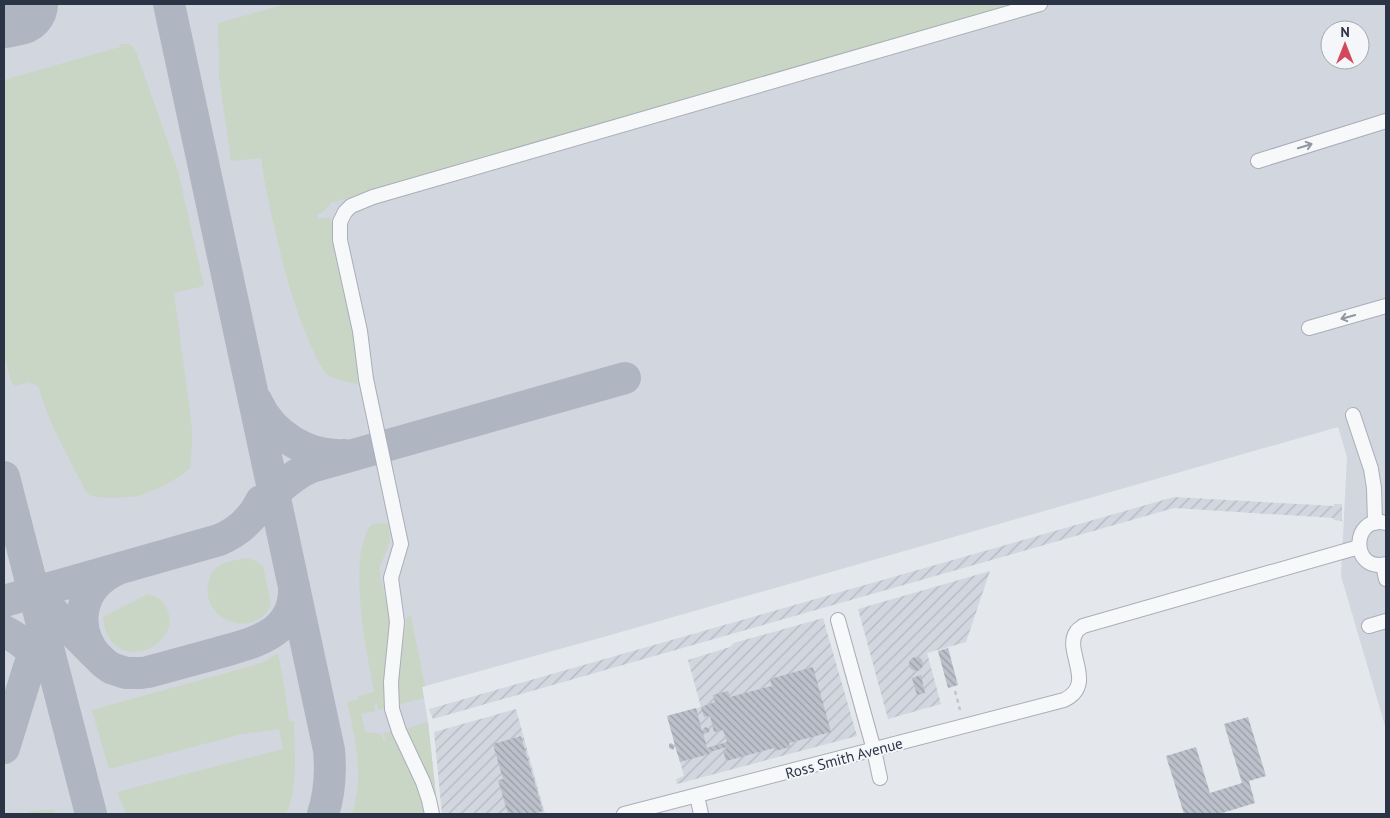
<svg xmlns="http://www.w3.org/2000/svg" width="1390" height="818" viewBox="0 0 1390 818" font-family="'PT Sans',sans-serif">
<defs>
<pattern id="industrial-furrows" width="10" height="10" patternUnits="userSpaceOnUse" patternTransform="scale(1.25)"><rect width="10" height="10" fill="#d2d6de"/><path d="M-1 1l2-2M0 10L10 0M9 11l2-2" fill="none" stroke="#b4b8c0"/></pattern>
<pattern id="building-back-hatch" width="6" height="6" patternUnits="userSpaceOnUse" patternTransform="scale(1.25)"><rect width="6" height="6" fill="#bbc0ca"/><path d="M-1 5l2 2M0 0l6 6M5-1l2 2" fill="none" stroke="#989da6"/></pattern>
</defs>
<rect width="100%" height="100%" fill="#e4e7ec"/>
<path fill="#d2d6de" fill-rule="evenodd" d="M 4,4 L 1386,4 L 1386,729 L 1341,576 L 1347,457 L 1338,427 L 607,636 L 422,687 L 428,722 L 438,814 L 4,814 ZM 1330,30 L 1360,30 L 1360,60 L 1330,60 Z"/>
<g fill="url(#industrial-furrows)">
<polygon points="1174,497 1334,506 1334,504 1342,504 1342,521 1334,520 1333,518 1174,508 433,719 429,709"/>
<polygon points="990,571 966,642 927,653 941,704 888,719 858,609"/>
<polygon points="823,618 857,736 677,784 676,779 684,776 667,716 701,707 688,660 730,647 734,643"/>
<polygon points="516,709 545,814 442,814 434,732"/>
</g>
<g fill="#c9d6c5">
<path d="M 286,4 L 1022,4 L 331,203 L 323,212 L 317,214 L 318,219 L 330,217 L 357,351 L 358,384 C 354,384 332,378 329,376 C 320,368 314,353 310,343 C 293,305 283,266 274,225 C 269,203 264,181 261,158 L 231,161 L 219,77 L 218,23 Z"/>
<path d="M 120,44 L 129,44 L 135,49 L 144,74 L 178,171 L 204,286 L 174,293 L 192,428 L 192,445 L 190,468 C 183,477 148,494 137,496 C 124,498 101,499 89,495 L 86,491 C 68,457 49,423 38,386 L 29,382 L 16,386 L 11,382 L 4,354 L 4,80 L 120,47 Z"/>
<path d="M 388,523 L 390,542 L 380,566 L 379,570 L 392,628 L 390,707 L 378,710 L 377,704 L 374,705 L 376,711 L 361,714 L 365,732 L 382,734 L 383,741 L 386,740 L 383,733 L 396,731 L 429,814 L 352,814 C 364,777 356,739 347,702 L 358,699 L 358,696 L 374,692 C 367,653 347,561 370,526 L 374,524 Z"/>
<path d="M 246,558 L 256,561 L 263,566 L 271,604 C 257,640 201,622 208,584 C 209,578 212,571 217,567 C 224,561 238,560 246,558 Z"/>
<path d="M 148,594 C 156,595 162,600 166,607 C 187,647 108,679 103,617 Z"/>
<polygon points="411,616 425,686 422,687 424,698 397,705 400,644 402,644 403,641 407,617"/>
<path d="M 278,653 L 285,691 L 289,721 L 294,721 C 294,752 299,785 286,814 L 126,814 L 117,792 L 283,749 L 279,729 L 242,734 L 109,769 L 92,710 L 252,666 L 264,662 Z"/>
<polygon points="428,722 438,814 401,730"/>
<polygon points="54,809 55,814 27,814 30,811"/>
</g>
<g fill="none" stroke-linecap="round" stroke-linejoin="round">
<g stroke="#b0b6c1" stroke-width="32">
<path d="M 169,4 L 329,750 C 331,772 330,793 323,814"/>
<polyline points="4,10 23,4"/>
<path d="M 257,402 C 272,435 308,457 344,455"/>
<polyline points="4,477 91,814"/>
<path d="M 249,519 C 268,500 286,478 311,467 L 625,378"/>
<path d="M 30,578 L 33,588 L 41,600 L 104,663 L 111,668 L 126,673 L 141,673 L 148,672 C 170,666 192,660 214,654 C 251,643 296,636 294,587"/>
<path d="M 4,601 L 219,540 C 238,532 252,520 261,501"/>
<path d="M 4,631 C 21,640 36,652 47,668"/>
<path d="M 93,652 C 73,622 82,587 114,571"/>
<polyline points="4,748 29,667 45,626"/>
</g>
<polyline stroke="#b0b6c1" stroke-width="82" points="4,7 17,4"/>
</g>
<g fill="url(#building-back-hatch)">
<polygon points="948,648 958,685 948,688 938,651"/>
<circle cx="916" cy="664" r="7"/>
<polygon points="813,667 831,732 789,743 790,747 775,751 774,748 726,761 723,750 728,748 728,747 709,752 709,754 680,762 675,746 673,750 669,748 669,745 670,743 675,745 667,716 696,708 702,731 704,728 706,727 710,730 708,733 703,733 707,748 727,742 723,730 714,732 710,716 704,717 701,707 715,702 713,695 728,691 730,697 772,686 770,679"/>
<polygon points="921,675 925,693 917,695 912,678"/>
<polygon points="1248,717 1266,776 1249,781 1255,803 1219,814 1184,814 1166,756 1196,747 1210,793 1242,783 1224,724"/>
<polygon points="521,736 543,811 532,814 508,814 498,780 503,779 493,744"/>
</g>
<g fill="none" stroke-linecap="round" stroke-linejoin="round">
<g stroke="#a9aeb7" stroke-width="16">
<g id="minor">
<polyline points="1258,161 1386,121"/>
<polyline points="1309,328 1386,306"/>
<polyline points="1353,415 1371,469 1374,488 1375,523"/>
<path d="M 1386,523 C 1351,514 1350,573 1386,564"/>
<polyline points="1383,565 1386,579"/>
<polyline points="838,620 874,750 880,778"/>
<polyline points="1369,626 1386,621"/>
<polyline points="697,796 701,814"/>
<polyline points="432,814 429,800 423,782 399,731 392,709 391,682 397,622 391,578 401,544 366,379 360,331 340,240 340,222 345,212 351,206 373,197 1040,4"/>
<path d="M 624,814 L 1064,700 C 1098,684 1062,650 1077,631 C 1078,629 1081,628 1083,626 L 1359,547"/>
</g>
</g>
<polyline stroke="#c2c5cb" stroke-width="2.5" stroke-dasharray="4 4" stroke-linecap="butt" points="955,691 960,710"/>
<use href="#minor" stroke="#f7f8fa" stroke-width="14"/>
</g>
<defs><path id="oneway-shaft" d="M-6 0H5M1.5-3L5.5 0L1.5 3" fill="none" stroke-width="1.6" stroke-linecap="round" stroke-linejoin="round" transform="scale(1.25)"/></defs>
<g stroke="#9196a0">
<use href="#oneway-shaft" transform="translate(1305 146) rotate(-17)"/>
<use href="#oneway-shaft" transform="translate(1348 317) rotate(164)"/>
</g>
<g text-anchor="middle" dominant-baseline="central" stroke-width="4" stroke-linejoin="round" paint-order="stroke">
<g font-size="15" fill="#2b3445" stroke="#f4f6f9">
<text transform="translate(844 758) rotate(-15)">Ross Smith Avenue</text>
</g>
</g>
<rect width="1390" height="818" fill="none" stroke="#2b3445" stroke-width="10"/>
<g transform="translate(1345 45)"><circle r="24" fill="#f4f6f9" stroke="#a4a8b1"/>
<path d="M0-4L9 19L0 12L-9 19Z" fill="#d1495b"/>
<text y="-8" font-size="14" font-weight="bold" text-anchor="middle" fill="#2b3445">N</text>
</g>
</svg>
